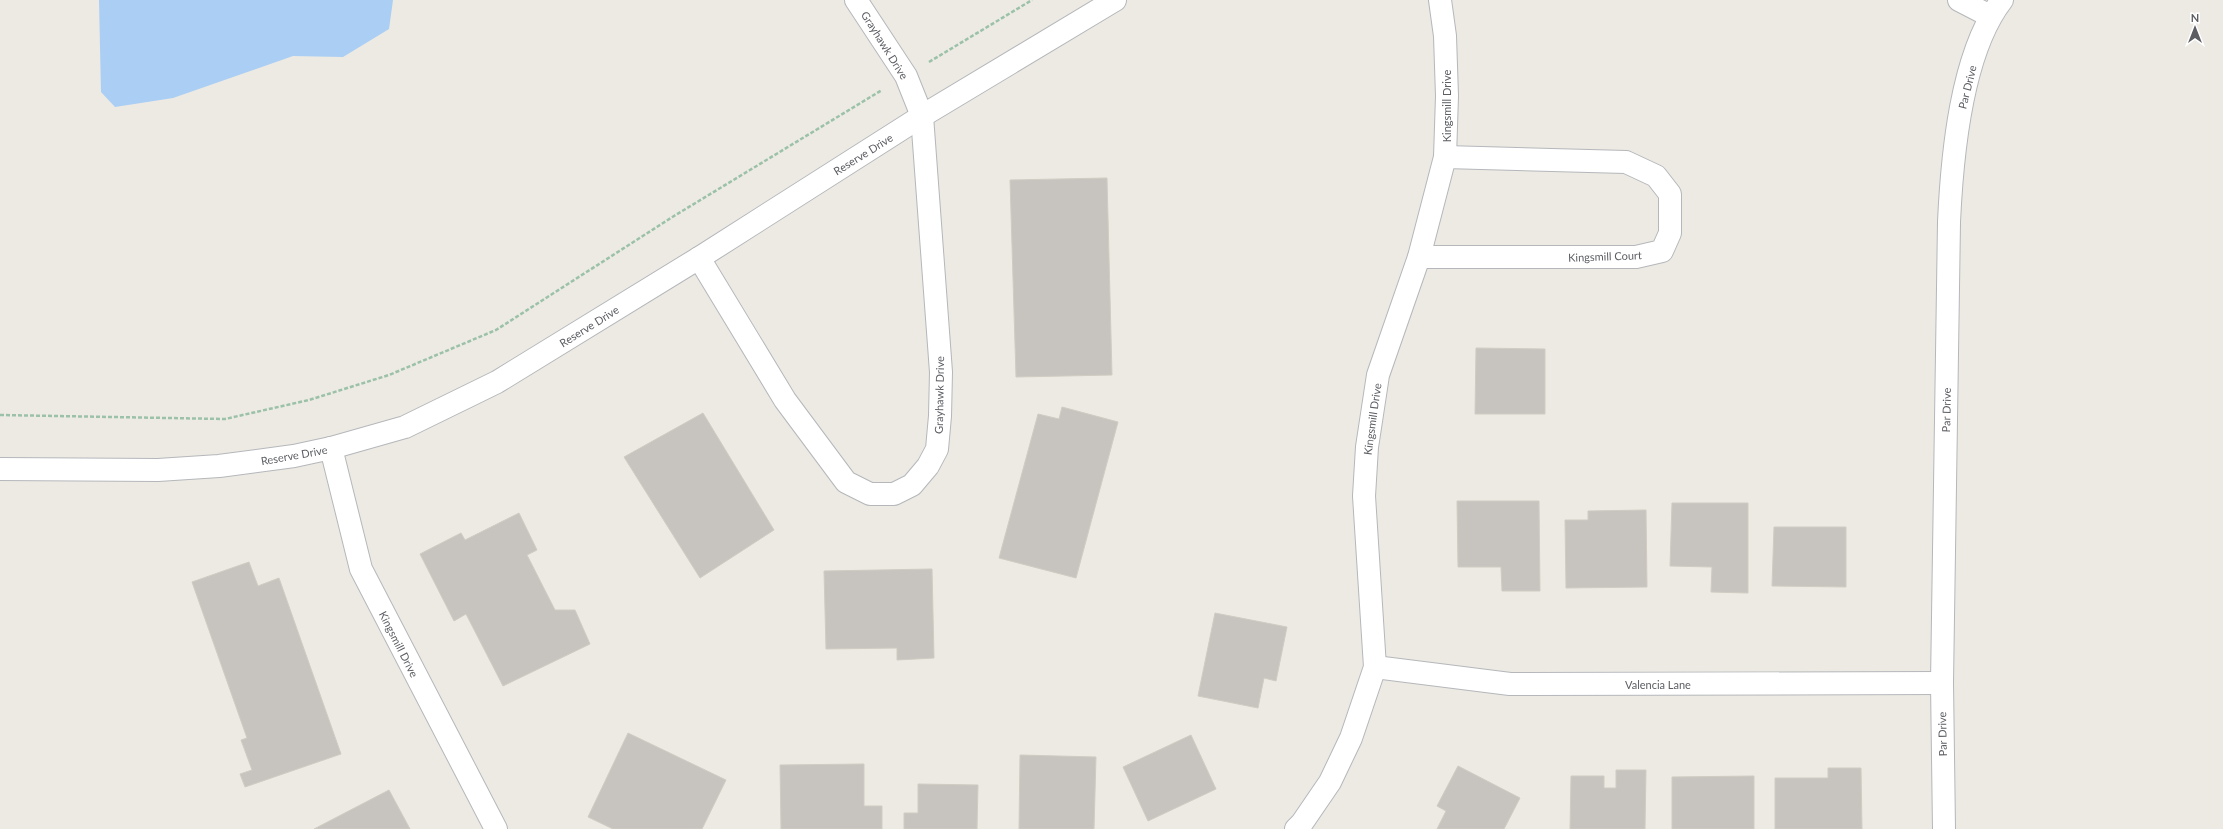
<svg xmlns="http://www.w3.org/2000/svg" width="2223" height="829" viewBox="0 0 2223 829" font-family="Lato,sans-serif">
<rect width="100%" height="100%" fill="#eceae3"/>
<polygon fill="#aacef4" points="99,0 393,0 389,29 343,57 293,56 173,98 115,107 101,92"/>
<g fill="#c7c4c0" stroke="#d0ccc2">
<polygon points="1107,178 1112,375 1016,377 1010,180"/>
<polygon points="1476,348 1545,349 1545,414 1475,414"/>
<polygon points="1062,407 1118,422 1076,578 999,558 1038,414 1059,419"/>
<polygon points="703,413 774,530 700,578 624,457"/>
<polygon points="1457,501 1539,501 1540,591 1502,591 1501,567 1458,567"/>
<polygon points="1672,503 1748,503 1748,593 1711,592 1712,567 1670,566"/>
<polygon points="1646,510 1647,587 1566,588 1565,520 1588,520 1588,511"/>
<polygon points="519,513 537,550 527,555 555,610 575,610 590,644 503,686 466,614 454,621 420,554 461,533 465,540"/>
<polygon points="1774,527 1846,527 1846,587 1772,586"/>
<polygon points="249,562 258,586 279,578 341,754 245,787 240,774 252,770 241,740 247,738 192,582"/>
<polygon points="932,569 934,658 897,660 897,648 826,649 824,571"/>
<polygon points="1215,613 1287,627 1276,681 1264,678 1258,708 1198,696"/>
<polygon points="628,733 726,780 702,829 613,829 588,817"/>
<polygon points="1191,735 1216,789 1148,821 1123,767"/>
<polygon points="1020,755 1096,757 1094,829 1019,829"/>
<polygon points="864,764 864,806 882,806 882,829 781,829 780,765"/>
<polygon points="1458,766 1520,798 1504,829 1437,829 1446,811 1437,806"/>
<polygon points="1828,768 1861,768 1862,829 1775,829 1775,778 1828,778"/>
<polygon points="1616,770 1646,770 1645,829 1570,829 1571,776 1604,776 1604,788 1616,788"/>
<polygon points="1754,776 1754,829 1672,829 1672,777"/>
<polygon points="918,784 978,785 977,829 904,829 904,813 918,813"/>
<polygon points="389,790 410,829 314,829"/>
</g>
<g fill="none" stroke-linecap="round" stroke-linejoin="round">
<g stroke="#b5b7bb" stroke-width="24">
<g id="minor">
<polyline points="1959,0 1990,16"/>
<polyline points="1419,257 1636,257 1662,251 1670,233 1670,194 1656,176 1626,162 1445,157"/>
<polyline points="699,258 785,400 846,482 870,494 894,494 912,485 928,466 937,449 940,416 941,372 922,116 906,76 856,0"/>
<polyline points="331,448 361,569 496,829"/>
<polyline points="0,469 158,470 219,466 294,456 331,448 405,427 497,382 699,258 922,116 1115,0"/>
<polyline points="1375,667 1510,684 1942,683"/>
<polyline points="1296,829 1302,823 1330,782 1351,738 1375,667 1364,496 1367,447 1378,375 1419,257 1445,157 1447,96 1445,36 1440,0"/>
<path d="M 1944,829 L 1942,683 L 1949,222 C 1952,156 1961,53 2002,0"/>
</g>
</g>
<g stroke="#9cc1a9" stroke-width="2.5" stroke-dasharray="4 2" stroke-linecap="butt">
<polyline points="929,62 1032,0"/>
<polyline points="0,415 225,419 309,400 389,375 496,330 674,216 882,90"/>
</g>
<use href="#minor" stroke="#fff" stroke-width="22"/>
</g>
<g text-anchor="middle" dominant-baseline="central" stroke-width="3.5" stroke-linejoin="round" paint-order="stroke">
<g font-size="11" fill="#5b5d62" stroke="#fff">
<text transform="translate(885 45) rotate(58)">Grayhawk Drive</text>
<text transform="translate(1967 87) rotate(-76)">Par Drive</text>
<text transform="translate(1446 106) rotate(-90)">Kingsmill Drive</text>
<text transform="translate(863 154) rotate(-32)">Reserve Drive</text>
<text transform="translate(1605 256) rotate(-2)">Kingsmill Court</text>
<text transform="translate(589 326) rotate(-32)">Reserve Drive</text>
<text transform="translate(939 395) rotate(-89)">Grayhawk Drive</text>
<text transform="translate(1946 410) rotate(-89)">Par Drive</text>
<text transform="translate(1372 419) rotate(-82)">Kingsmill Drive</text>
<text transform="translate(294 455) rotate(-10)">Reserve Drive</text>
<text transform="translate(399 644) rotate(63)">Kingsmill Drive</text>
<text x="1658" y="684">Valencia Lane</text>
<text transform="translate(1942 734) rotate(-91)">Par Drive</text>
</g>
</g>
<g transform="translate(2195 28)" stroke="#ffffff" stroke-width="3" paint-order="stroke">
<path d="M0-3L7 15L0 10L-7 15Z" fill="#5b5d62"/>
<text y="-6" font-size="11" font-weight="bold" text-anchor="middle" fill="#5b5d62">N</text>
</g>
</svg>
